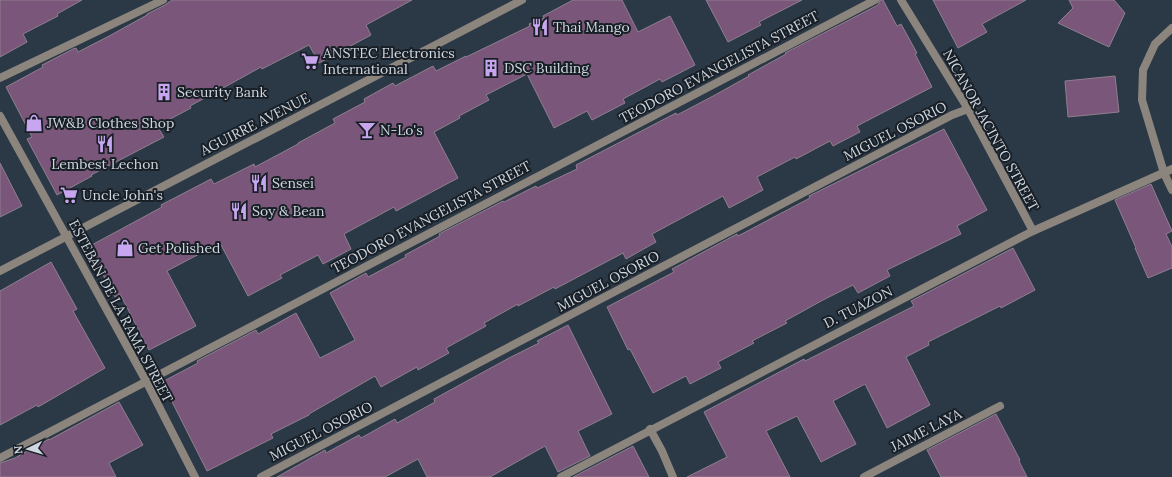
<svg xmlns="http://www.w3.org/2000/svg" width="1172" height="477" viewBox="0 0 1172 477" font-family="Lora,serif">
<rect width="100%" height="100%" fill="#2b3846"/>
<g fill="#7a577a" stroke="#8f7f8f">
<polygon points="0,0 82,0 57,14 58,16 23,34 27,42 0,57"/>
<polygon points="172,0 412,0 366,25 371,35 319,63 309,45 262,69 261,67 223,88 190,106 191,108 157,126 164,137 91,175 92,176 57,195 27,139 32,137 6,87 43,67 42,65 73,49 76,48 78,52 111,35 147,15 147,14 165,5"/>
<polygon points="573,0 622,0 638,32 670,16 695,65 662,82 660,79 623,99 625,103 592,120 587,111 554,128 527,74 486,95 489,100 459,116 460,118 434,132 458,178 396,211 394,207 344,234 351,249 323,264 318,255 280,275 282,278 248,296 220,243 167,271 196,326 149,350 120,294 115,297 88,247 162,207 161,205 211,179 214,184 254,164 255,167 298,144 298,143 335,123 333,119 365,102 364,99 393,83 395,86 433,66 436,71 466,56 466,57 530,26 529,24 544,18 543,16"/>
<polygon points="706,0 802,0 759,22 761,25 728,42"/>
<polygon points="880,0 883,0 897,26 901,24 917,53 915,54 932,87 857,126 860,132 833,146 830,141 796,159 795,157 757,177 763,190 729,208 723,196 652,234 656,242 626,259 623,253 555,289 554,287 518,306 518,304 484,323 486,326 446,348 449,353 418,370 417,367 381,387 375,376 309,414 309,415 271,434 273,438 207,471 162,382 198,363 197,361 256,330 258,334 296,313 320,358 326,355 355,340 330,293 366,273 368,277 406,257 405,255 440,236 439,234 503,201 504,202 536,186 537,188 577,169 576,165 676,113 677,115 715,95 749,76 748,75 786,54 785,53 878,5"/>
<polygon points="933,0 1026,0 982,24 987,32 958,48"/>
<polygon points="1069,0 1114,0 1125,13 1109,47 1058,23 1073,8"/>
<polygon points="1115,76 1119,112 1068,117 1065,81"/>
<polygon points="944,129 987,210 957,226 961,234 887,270 890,276 858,293 853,285 823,300 785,321 787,323 752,341 754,343 718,362 721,368 690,384 686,376 653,393 630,349 628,350 607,307 674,272 672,269 709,249 737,234 738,236 810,198 809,196"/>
<polygon points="0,163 22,206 0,217"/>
<polygon points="1151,184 1172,231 1166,234 1172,247 1172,268 1148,278 1135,248 1136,248 1115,200"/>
<polygon points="1013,248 1035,290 1001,308 1000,306 928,342 929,345 906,357 930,405 887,428 865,384 833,401 856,444 821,462 797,416 766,431 790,477 687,477 727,457 704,412 804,359 805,361 914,306 911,301"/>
<polygon points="51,262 77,309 73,311 105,368 38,407 37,405 0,425 0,291"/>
<polygon points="568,325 612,414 578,431 590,456 558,472 545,446 490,477 427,477 418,459 385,477 277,477 325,450 326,453 359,435 361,438 395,419 397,423 435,402 434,399 509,358 539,343 537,341"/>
<polygon points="119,402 143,445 109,463 116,477 0,477 0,463 15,458 49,439 49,440"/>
<polygon points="996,414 1020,460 1019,461 1027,477 941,477 927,450"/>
<polygon points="633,446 649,477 573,477"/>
</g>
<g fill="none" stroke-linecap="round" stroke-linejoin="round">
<g stroke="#8c857e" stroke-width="8">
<polyline points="901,0 968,109 1033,231"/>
<polyline points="1172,28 1155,44 1143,70 1142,100 1164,173 1172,190"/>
<polyline points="0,78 163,0"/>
<polyline points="0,116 146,381 195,477"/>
<polyline points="650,429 662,451 673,477"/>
<polyline points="0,458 875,0"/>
<polyline points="261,477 952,115 968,109"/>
<polyline points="561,477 1033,231 1172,169"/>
<polyline points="864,477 1000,406"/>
</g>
<polyline stroke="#8c857e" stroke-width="8" points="0,271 522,0"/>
</g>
<defs>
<g id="restaurant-bare" transform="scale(1.38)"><path d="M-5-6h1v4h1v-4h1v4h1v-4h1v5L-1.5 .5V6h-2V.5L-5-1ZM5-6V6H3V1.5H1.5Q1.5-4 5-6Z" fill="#c7a6ef" stroke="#191f26" stroke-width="2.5" paint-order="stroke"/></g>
<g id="supermarket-bare" transform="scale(1.38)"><path d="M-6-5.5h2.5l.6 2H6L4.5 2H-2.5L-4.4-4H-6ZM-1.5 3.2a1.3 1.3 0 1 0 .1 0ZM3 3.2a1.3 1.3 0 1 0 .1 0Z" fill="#c7a6ef" stroke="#191f26" stroke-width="2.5" paint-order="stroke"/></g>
<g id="building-bare" transform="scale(1.38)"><path d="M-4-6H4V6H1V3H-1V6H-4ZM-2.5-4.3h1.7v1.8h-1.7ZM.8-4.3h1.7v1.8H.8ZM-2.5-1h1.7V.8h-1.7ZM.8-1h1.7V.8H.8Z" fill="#c7a6ef" stroke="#191f26" stroke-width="2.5" paint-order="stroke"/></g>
<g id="shop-bare" transform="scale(1.38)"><path d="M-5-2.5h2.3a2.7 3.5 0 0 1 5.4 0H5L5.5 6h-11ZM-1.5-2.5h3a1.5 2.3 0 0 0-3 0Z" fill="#c7a6ef" stroke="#191f26" stroke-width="2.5" paint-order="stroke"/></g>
<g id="bar-bare" transform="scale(1.38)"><path d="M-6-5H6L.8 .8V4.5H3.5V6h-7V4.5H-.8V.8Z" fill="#c7a6ef" stroke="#191f26" stroke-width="2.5" paint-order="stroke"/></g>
</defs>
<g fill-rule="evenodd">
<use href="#restaurant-bare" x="540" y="27"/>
<use href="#supermarket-bare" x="310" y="61"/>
<use href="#building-bare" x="491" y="68"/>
<use href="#building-bare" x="164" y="92"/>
<use href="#shop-bare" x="34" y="123"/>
<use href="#bar-bare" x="367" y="130"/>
<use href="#restaurant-bare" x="105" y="144"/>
<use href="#restaurant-bare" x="259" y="183"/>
<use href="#supermarket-bare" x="69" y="195"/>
<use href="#restaurant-bare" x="239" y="211"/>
<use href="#shop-bare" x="125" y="248"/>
</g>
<g text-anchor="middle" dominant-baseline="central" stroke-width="4" stroke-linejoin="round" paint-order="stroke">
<g font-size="14" fill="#cfd7e0" stroke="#191f26" text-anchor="start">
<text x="553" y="27">Thai Mango</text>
<text x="323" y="53">ANSTEC Electronics<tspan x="323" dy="16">International</tspan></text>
<text x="504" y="68">DSC Building</text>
<text x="177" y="92">Security Bank</text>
<text x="47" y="123">JW&amp;B Clothes Shop</text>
<text x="380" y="130">N-Lo's</text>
<text x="105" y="164" text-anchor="middle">Lembest Lechon</text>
<text x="272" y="183">Sensei</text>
<text x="82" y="195">Uncle John's</text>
<text x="252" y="211">Soy &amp; Bean</text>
<text x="138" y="248">Get Polished</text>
</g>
<g font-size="14" fill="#cfd7e0" stroke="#191f26">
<text transform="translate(719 67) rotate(-28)">TEODORO EVANGELISTA STREET</text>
<text transform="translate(255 124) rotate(-27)">AGUIRRE AVENUE</text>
<text transform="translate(991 130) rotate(61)">NICANOR JACINTO STREET</text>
<text transform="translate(895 131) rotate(-27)">MIGUEL OSORIO</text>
<text transform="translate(431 217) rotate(-28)">TEODORO EVANGELISTA STREET</text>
<text transform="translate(608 281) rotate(-28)">MIGUEL OSORIO</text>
<text transform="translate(858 307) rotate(-27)">D. TUAZON</text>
<text transform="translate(121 311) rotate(62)">ESTEBAN DE LA RAMA STREET</text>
<text transform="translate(926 430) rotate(-27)">JAIME LAYA</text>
<text transform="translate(321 431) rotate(-27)">MIGUEL OSORIO</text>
</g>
</g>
<g transform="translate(28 449) rotate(265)" stroke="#191f26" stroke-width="3" paint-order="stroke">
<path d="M0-3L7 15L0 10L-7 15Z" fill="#cfd7e0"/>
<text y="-6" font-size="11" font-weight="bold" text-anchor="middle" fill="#cfd7e0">N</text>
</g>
</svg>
